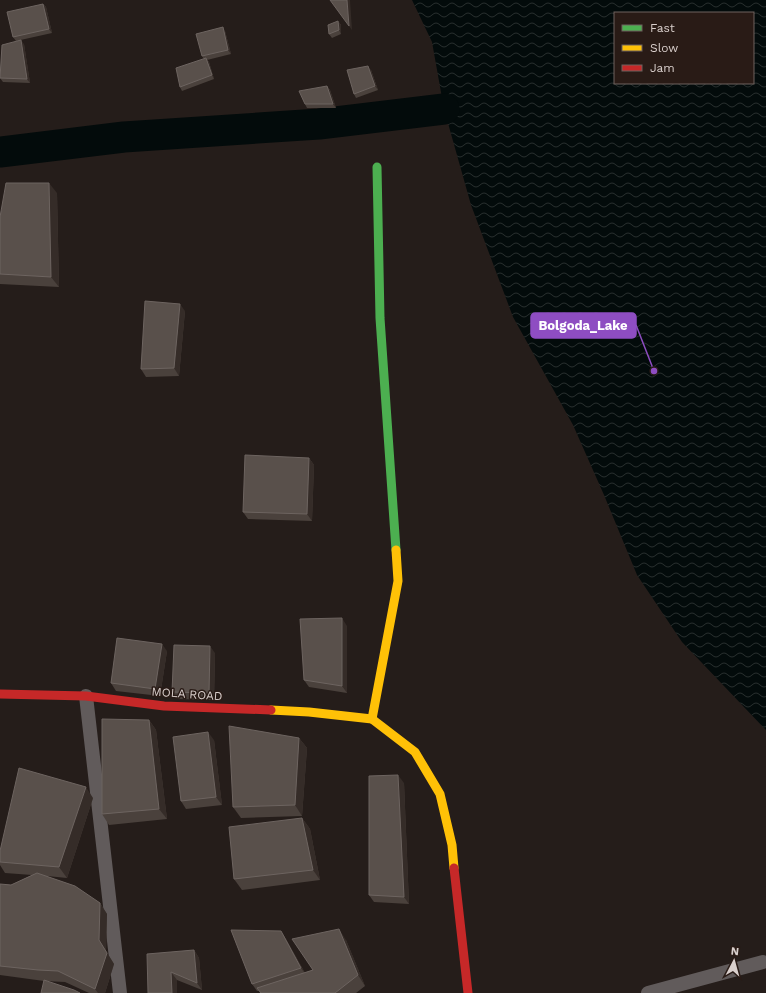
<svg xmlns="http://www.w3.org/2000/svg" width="766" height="993" viewBox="0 0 766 993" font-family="'Work Sans',sans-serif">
<defs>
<pattern id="water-waves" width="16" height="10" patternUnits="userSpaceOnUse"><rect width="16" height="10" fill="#030b0b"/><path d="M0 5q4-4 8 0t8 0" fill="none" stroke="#272e2d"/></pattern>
</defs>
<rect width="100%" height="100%" fill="#251d1a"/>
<path fill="url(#water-waves)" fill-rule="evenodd" d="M 412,0 L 766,0 L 766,730 L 682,642 L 637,575 L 604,495 L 573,425 L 513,317 L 471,205 L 444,109 L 432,42 ZM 615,13 L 753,13 L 753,83 L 615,83 Z"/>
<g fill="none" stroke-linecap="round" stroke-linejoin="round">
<polyline stroke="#030b0b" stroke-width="31" points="0,152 124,137 319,124 444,109"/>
<g stroke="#615b5b" stroke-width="14">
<polyline points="86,696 120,993"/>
<polyline points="648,993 763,962"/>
</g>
<polyline stroke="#4caf50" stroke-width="9" points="377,167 380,318 396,550"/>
<g stroke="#ffc107" stroke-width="9">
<polyline points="396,550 398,581 372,719 415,752 440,794 452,845 454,868"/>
<polyline points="271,710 309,712 372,719"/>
</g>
<g stroke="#c62828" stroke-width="9">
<polyline points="0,694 86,696 164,706 271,710"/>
<polyline points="454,868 468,993"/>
</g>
</g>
<g fill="#4a413c">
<polygon points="43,4 46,7 52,33 16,41 13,37"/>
<polygon points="338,21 341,25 341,34 332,38 329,34"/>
<polygon points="225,31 231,54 207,60 209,62 214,79 182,91 180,87 204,59 202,56"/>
<polygon points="24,44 30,83 3,82 0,78"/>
<polygon points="371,70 378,90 356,98 354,94"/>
<polygon points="327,86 330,90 336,108 307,108 305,104"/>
<polygon points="57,193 59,287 0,284 0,217"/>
<polygon points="185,311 179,376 146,377 141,369"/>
<polygon points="309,458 314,465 312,521 248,519 243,512"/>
<polygon points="347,626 347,693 309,687 304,680"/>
<polygon points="167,651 160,696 116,691 111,683"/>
<polygon points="215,653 214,700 177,699 172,692"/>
<polygon points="149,720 156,730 167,819 109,825 102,814"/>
<polygon points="299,738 307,748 302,816 241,818 233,807"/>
<polygon points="214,740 222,805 186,809 181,801"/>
<polygon points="404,783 409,904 374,902 369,895"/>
<polygon points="93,798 67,878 47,876 100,903 107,914 106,951 114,964 105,993 89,993 65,982 44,981 0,975 0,884 11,885 32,875 5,873 0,865 0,862"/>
<polygon points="302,818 310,829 320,880 242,890 234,879"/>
<polygon points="281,931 286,939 305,973 313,970 346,940 365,986 356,993 260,993 259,991 257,991 252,984"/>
<polygon points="194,950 199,958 202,990 177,980 177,993 148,993"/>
</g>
<g fill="#352c28">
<polygon points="347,0 350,0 352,30 349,26"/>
<polygon points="43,4 46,7 52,33 49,29"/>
<polygon points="338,21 341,25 341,34 339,30"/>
<polygon points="223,27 225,31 231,54 228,50"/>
<polygon points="21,40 24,44 30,83 27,79"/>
<polygon points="206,58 209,62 214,79 212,75"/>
<polygon points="368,66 371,70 378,90 375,86"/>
<polygon points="327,86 330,90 336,108 333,104"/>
<polygon points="49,183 57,193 59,287 51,277"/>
<polygon points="180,304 185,311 179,376 174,368"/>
<polygon points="309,458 314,465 312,521 307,514"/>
<polygon points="342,618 347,626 347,693 342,686"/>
<polygon points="162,644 167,651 160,696 155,689"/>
<polygon points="210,646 215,653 214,700 209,693"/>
<polygon points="149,720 156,730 167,819 159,809"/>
<polygon points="208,732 214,740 222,805 216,797"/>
<polygon points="299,738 307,748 302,816 295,805"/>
<polygon points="398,775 404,783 409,904 404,897"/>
<polygon points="86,787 93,798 67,878 59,867"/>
<polygon points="302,818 310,829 320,880 313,870"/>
<polygon points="100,903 107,914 106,951 114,964 105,993 98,993 95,989 99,940"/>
<polygon points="339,929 346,940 365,986 358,975"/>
<polygon points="281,931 286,939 306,975 301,968"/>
<polygon points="194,950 199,958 202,990 197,983"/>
<polygon points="171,972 177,980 177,993 172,993"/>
</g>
<g fill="#59504b" stroke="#6d6460">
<polygon points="330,0 347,0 349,26"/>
<polygon points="43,4 49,29 13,37 7,12"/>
<polygon points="338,21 339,30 329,34 328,25"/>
<polygon points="223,27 228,50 202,56 196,34"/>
<polygon points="21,40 27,79 0,78 2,45"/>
<polygon points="206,58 212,75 180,87 176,68"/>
<polygon points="368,66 375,86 354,94 347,70"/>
<polygon points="327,86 333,104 305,104 299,91"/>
<polygon points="6,183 49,183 51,277 0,274 0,217"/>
<polygon points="145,301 180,304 174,368 141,369"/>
<polygon points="245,455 309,458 307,514 243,512"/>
<polygon points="342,618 342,686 304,680 300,619"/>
<polygon points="117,638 162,644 155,689 111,683"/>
<polygon points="174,645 210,646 209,693 172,692"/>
<polygon points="102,719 149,720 159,809 102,814"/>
<polygon points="229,726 299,738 295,805 233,807"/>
<polygon points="208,732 216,797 181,801 173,737"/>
<polygon points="19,768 86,787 59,867 0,862 0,851"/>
<polygon points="398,775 404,897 369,895 369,776"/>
<polygon points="302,818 313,870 234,879 229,827"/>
<polygon points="37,873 75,886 100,903 99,940 107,953 95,989 58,971 38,970 0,966 0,884 11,885"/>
<polygon points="339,929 358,975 335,993 261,993 257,988 313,970 292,939"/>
<polygon points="231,930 281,931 301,968 252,984"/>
<polygon points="194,950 197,983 171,972 172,993 148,993 147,954"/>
<polygon points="44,980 74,990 80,993 41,993"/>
</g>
<g text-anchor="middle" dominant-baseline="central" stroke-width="3" stroke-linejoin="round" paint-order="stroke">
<g font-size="12" fill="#d9cfcc" stroke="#291b16">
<text transform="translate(187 694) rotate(4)">MOLA ROAD</text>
</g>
</g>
<path fill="none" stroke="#8e4dc2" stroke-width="1.5" d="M654 371L636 325"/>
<circle fill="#8e4dc2" stroke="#291b16" stroke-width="1.5" cx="654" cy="371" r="4"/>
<rect fill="#8e4dc2" stroke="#8e4dc2" stroke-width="1.5" x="531" y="313" width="105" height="25" rx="4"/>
<g font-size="13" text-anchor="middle" font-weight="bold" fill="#fff">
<text x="583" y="330">Bolgoda_Lake</text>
</g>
<rect x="614" y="12" width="140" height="72" fill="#291b16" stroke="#6f635f"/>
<rect x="622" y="25" width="20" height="6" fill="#4caf50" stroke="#6f635f"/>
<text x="650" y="32" font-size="12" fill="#d9cfcc">Fast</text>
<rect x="622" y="45" width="20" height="6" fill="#ffc107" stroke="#6f635f"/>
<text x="650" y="52" font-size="12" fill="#d9cfcc">Slow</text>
<rect x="622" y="65" width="20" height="6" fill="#c62828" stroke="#6f635f"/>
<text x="650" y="72" font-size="12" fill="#d9cfcc">Jam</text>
<g transform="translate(734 961) rotate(6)" stroke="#291b16" stroke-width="3" paint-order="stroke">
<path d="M0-3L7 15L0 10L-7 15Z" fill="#d9cfcc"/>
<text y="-6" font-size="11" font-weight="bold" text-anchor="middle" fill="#d9cfcc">N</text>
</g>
</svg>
